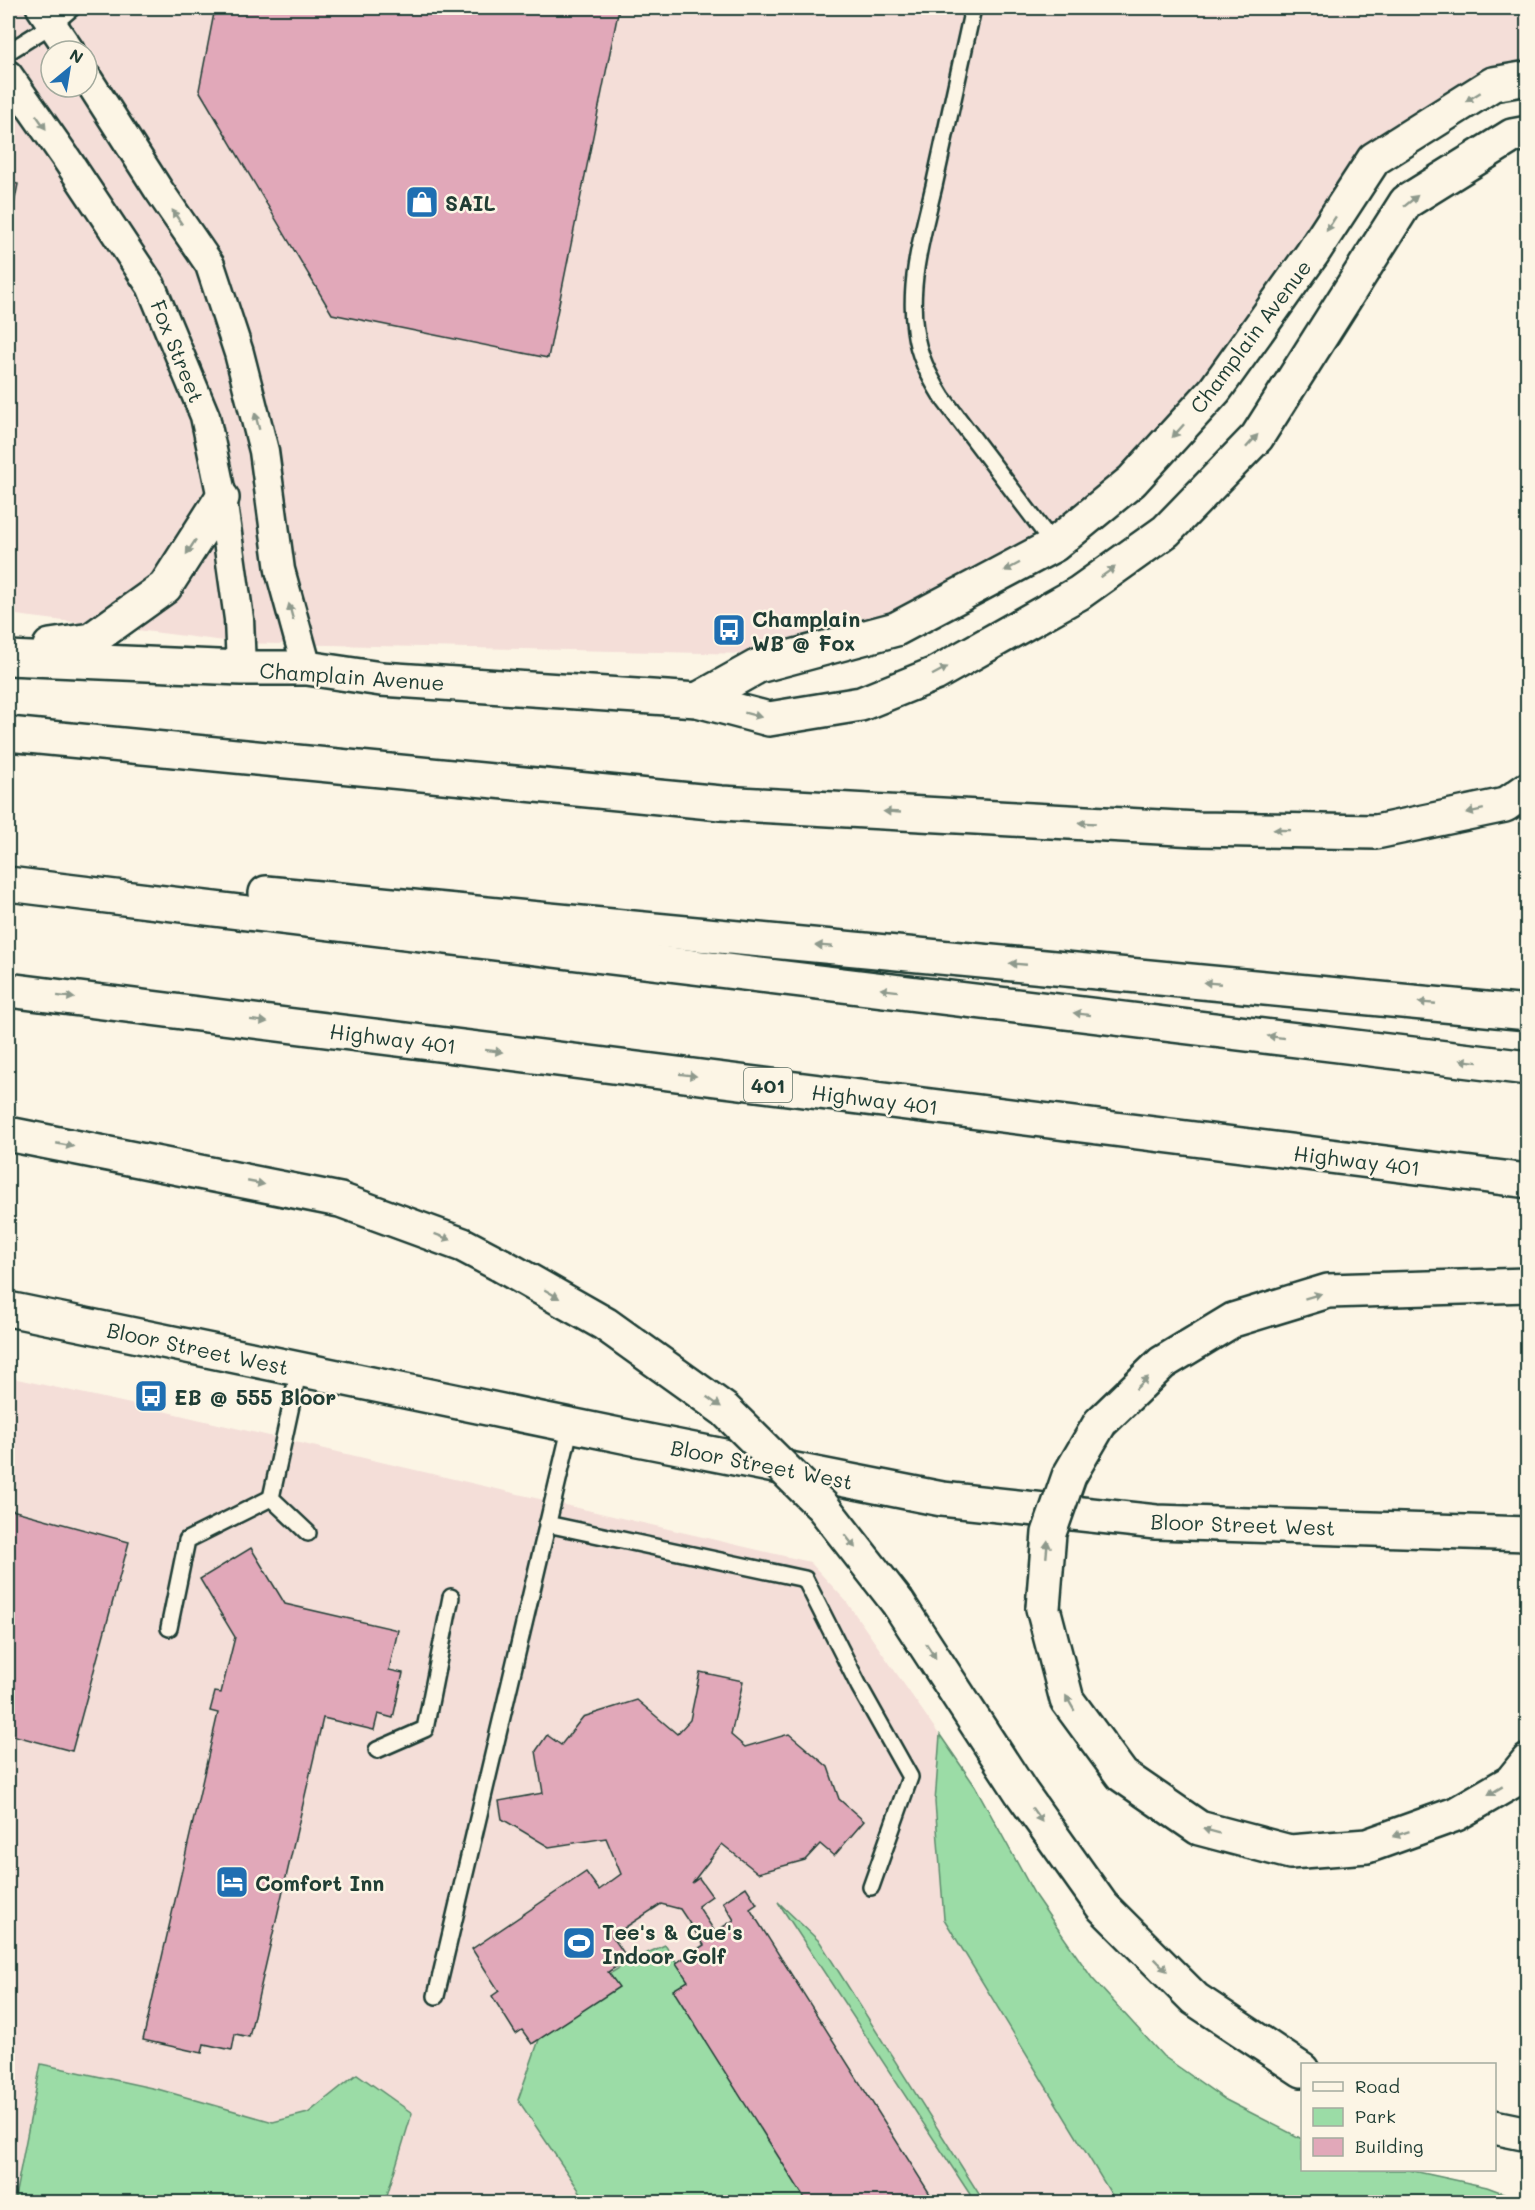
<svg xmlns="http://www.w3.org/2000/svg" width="1535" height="2210" viewBox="0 0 1535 2210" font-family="Mali,sans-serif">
<rect width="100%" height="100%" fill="#fcf5e5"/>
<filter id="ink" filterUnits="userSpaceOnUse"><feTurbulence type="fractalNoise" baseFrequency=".0167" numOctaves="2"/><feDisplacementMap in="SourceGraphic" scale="12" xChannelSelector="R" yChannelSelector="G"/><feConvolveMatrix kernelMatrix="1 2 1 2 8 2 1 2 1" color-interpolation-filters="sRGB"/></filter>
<g filter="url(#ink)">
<g fill="#f4ded8" fill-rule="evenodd">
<path d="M 8,8 L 1527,8 L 1527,78 L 1454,87 L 1379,145 L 1123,499 L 947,607 L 797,655 L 241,643 L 8,614 ZM 51,51 L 87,51 L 87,87 L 51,87 Z"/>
<polygon points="8,1377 167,1412 810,1562 846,1601 975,1786 1036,1897 1092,1978 1163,2056 1226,2100 1302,2139 1302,2170 1409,2170 1487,2187 1511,2196 1519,2202 8,2202"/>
</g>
<g fill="#9bdca6" stroke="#5d8c6d" stroke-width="1.5">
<polygon points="940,1735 975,1786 1036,1897 1092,1978 1163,2056 1226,2100 1302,2139 1302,2170 1409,2170 1487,2187 1511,2196 1519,2202 1116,2202 944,1919 935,1802"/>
<polygon points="778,1902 820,1942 984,2202 975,2202"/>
<polygon points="665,1945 812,2168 819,2191 826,2202 587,2202 518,2100 549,2011 632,1960"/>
<polygon points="41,2064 161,2090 273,2122 308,2113 357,2074 412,2113 385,2202 14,2202"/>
</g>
<g fill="#e1a8b9" stroke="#1f3d34" stroke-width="1.5">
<polygon points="215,8 619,8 548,358 332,314 199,90"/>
<polygon points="8,182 18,184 8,235"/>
<polygon points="8,1509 129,1542 72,1751 8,1734"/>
<polygon points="251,1548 285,1604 398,1630 389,1670 403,1673 393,1718 378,1714 374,1730 323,1718 249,2037 235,2034 232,2050 204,2044 202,2053 143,2040 218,1713 210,1711 215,1692 221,1693 235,1637 200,1579"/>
<polygon points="700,1672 743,1681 731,1735 745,1747 789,1734 828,1767 839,1799 864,1821 834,1856 820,1844 805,1860 758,1873 722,1844 692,1883 699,1878 712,1896 698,1906 715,1932 734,1920 723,1902 746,1887 757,1904 750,1909 935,2202 807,2202 673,1990 688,1981 676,1963 704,1945 680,1909 661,1904 612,1936 628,1959 608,1972 619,1987 532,2044 522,2030 516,2034 492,1996 499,1991 472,1949 586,1872 599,1890 621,1874 606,1838 549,1847 502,1819 499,1801 543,1793 536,1751 547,1735 561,1745 583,1717 637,1700 677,1734 690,1720"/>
</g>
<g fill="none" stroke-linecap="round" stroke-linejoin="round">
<g stroke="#1f3d34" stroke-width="20">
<g id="lane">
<path d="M 973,8 C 960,67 947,126 934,186 C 923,232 908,282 915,330 C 918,355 929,376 942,397 L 1054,545"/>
<polyline points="8,52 53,24 72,8"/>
<polyline points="271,1498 299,1369"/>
<polyline points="271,1498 308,1533"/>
<polyline points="547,1524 805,1579 859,1686 910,1777 871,1887"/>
<polyline points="169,1628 187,1540 271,1498"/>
<polyline points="377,1750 425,1729 451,1597"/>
<polyline points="436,1996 571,1425"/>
</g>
</g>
<g stroke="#1f3d34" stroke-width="33">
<g id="street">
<polyline points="41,8 70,51"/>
<polyline points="8,75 66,158 151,286 205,416 222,498 239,619 241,668"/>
<polyline points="87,78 158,189 210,265 239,353 264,451 280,570 307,668"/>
</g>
</g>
<g stroke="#1f3d34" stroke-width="38">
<g id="secondary">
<polyline points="50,646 91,640 165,587 222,498"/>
<polyline points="8,658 241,668 307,668 381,679 697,700 769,719 861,704 935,674 1079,593 1166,531 1257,437 1406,202 1512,136 1528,133"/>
<polyline points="697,700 758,666 896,629 1054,545 1132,481 1215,390 1312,254 1374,159 1493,84 1528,78"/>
<polyline points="8,1309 638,1439 942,1499 1156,1522 1528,1534"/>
</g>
</g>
<g stroke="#1f3d34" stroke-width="38">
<g id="highway">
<polyline points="8,734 721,803 1197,829 1376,832 1505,805 1528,789"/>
<polyline points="8,884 1528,1068"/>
<polyline points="266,893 1528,1013"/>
<polyline points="8,990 1528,1181"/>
<polyline points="8,1134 340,1200 463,1245 501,1265"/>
<polyline points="1100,1423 1162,1363 1233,1320 1328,1291 1528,1285"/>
<polyline points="898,1603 1021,1792 1102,1906 1195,1999 1302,2070"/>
<polyline points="1043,1608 1067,1700 1122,1775 1199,1828 1290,1852 1367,1846 1456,1814 1511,1782 1528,1761"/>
<polyline points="1494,2127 1528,2134"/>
</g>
</g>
<use href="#lane" stroke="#fcf5e5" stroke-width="15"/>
<use href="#street" stroke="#fcf5e5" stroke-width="28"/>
<use href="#secondary" stroke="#fcf5e5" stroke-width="33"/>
<use href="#highway" stroke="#fcf5e5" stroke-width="33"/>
<g stroke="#1f3d34" stroke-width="38" stroke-linecap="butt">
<g id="highway-bridge">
<polyline points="501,1265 605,1324 725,1410 823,1507 898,1603"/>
<polyline points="1043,1608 1049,1533 1069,1476 1100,1423"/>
</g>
</g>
<use href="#highway-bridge" stroke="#fcf5e5" stroke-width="33"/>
</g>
<defs><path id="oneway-solid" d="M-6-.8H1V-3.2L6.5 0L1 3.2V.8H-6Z" transform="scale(1.5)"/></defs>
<g fill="#8e998c">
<use href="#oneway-solid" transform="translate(1473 97) rotate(148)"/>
<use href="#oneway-solid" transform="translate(41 122) rotate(55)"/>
<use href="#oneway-solid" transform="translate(1411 201) rotate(-39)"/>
<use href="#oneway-solid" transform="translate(177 217) rotate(-124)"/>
<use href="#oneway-solid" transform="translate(1331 224) rotate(123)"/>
<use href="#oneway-solid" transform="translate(257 421) rotate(-105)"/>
<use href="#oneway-solid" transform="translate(1178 431) rotate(132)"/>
<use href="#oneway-solid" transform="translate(1252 441) rotate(-48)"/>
<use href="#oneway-solid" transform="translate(191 547) rotate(123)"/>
<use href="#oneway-solid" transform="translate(1012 567) rotate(152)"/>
<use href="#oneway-solid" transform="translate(1108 572) rotate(-35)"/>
<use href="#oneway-solid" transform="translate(291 612) rotate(-105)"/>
<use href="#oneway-solid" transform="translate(940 671) rotate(-28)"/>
<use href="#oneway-solid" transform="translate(753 715) rotate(15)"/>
<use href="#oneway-solid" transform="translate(1475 811) rotate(168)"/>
<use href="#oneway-solid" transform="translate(892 812) rotate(-177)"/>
<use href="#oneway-solid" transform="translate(1087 823) rotate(-177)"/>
<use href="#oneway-solid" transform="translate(1282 830) rotate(-179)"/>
<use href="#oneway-solid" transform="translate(824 946) rotate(-175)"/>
<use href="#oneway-solid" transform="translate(1018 964) rotate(-175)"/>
<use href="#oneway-solid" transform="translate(1212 983) rotate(-175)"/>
<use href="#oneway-solid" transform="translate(889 990) rotate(-173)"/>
<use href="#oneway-solid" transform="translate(66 997) rotate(7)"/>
<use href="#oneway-solid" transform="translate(1427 1003) rotate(-175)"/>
<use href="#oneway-solid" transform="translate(1082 1014) rotate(-173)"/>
<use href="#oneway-solid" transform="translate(259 1021) rotate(7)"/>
<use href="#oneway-solid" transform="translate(1276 1037) rotate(-173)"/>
<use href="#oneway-solid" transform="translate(494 1051) rotate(7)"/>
<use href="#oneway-solid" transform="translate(1469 1061) rotate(-173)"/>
<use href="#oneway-solid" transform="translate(688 1075) rotate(7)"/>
<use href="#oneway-solid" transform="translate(65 1145) rotate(11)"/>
<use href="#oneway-solid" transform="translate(256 1183) rotate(11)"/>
<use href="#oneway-solid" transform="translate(443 1237) rotate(20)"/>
<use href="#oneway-solid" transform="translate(552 1294) rotate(30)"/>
<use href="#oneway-solid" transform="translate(1313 1296) rotate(-17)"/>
<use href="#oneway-solid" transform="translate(1142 1383) rotate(-44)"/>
<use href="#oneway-solid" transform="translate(714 1402) rotate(35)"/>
<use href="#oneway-solid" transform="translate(850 1541) rotate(52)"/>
<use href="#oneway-solid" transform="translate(1047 1549) rotate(-85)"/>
<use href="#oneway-solid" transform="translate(931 1651) rotate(57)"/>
<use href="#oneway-solid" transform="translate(1070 1703) rotate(-120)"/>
<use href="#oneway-solid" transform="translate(1495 1791) rotate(149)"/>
<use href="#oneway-solid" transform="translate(1037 1815) rotate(55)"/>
<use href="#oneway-solid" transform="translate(1211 1831) rotate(-165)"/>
<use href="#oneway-solid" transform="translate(1401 1834) rotate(161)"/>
<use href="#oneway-solid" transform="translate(1161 1965) rotate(45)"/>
</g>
</g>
<defs>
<g id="shop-square" transform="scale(1.725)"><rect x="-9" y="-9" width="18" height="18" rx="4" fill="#1f6fb2" stroke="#fcf5e5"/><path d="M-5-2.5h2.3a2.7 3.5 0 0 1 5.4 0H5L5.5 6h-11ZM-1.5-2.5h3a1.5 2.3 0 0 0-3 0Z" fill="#fff"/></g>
<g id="bus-square" transform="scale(1.725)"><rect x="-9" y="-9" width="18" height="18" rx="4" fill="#1f6fb2" stroke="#fcf5e5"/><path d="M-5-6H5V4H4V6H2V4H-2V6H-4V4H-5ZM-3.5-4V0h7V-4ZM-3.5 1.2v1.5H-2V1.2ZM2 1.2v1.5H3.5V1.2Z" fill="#fff"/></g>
<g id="hotel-square" transform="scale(1.725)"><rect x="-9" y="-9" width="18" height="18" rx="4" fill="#1f6fb2" stroke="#fcf5e5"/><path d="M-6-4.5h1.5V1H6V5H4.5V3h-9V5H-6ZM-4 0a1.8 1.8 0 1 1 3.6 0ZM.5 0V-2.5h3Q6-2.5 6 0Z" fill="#fff"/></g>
<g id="stadium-square" transform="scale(1.725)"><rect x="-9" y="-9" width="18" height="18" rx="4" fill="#1f6fb2" stroke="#fcf5e5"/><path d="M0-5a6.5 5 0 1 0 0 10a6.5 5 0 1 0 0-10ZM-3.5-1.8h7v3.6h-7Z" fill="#fff"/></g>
</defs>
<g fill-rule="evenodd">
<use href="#shop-square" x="422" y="202"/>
<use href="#bus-square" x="729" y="630"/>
<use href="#bus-square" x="151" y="1396"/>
<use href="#hotel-square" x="232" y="1882"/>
<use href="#stadium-square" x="579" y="1943"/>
</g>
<g text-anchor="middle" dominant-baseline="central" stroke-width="5" stroke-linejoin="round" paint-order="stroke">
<rect fill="#fcf5e5" stroke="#617469" stroke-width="1.5" x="744" y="1068" width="48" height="34" rx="4.5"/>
<g font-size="20" font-weight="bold" fill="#1f3d34">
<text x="768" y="1085">401</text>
</g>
<g font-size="21" font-weight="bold" fill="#1f3d34" stroke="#fcf5e5" text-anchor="start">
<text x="445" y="202">SAIL</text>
<text x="752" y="618">Champlain<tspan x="752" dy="24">WB @ Fox</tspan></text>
<text x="174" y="1396">EB @ 555 Bloor</text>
<text x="255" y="1882">Comfort Inn</text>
<text x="602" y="1931">Tee's &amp; Cue's<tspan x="602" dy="24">Indoor Golf</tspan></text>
</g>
<g font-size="21" fill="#1f3d34" stroke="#fcf5e5">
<text transform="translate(1250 336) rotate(-53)">Champlain Avenue</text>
<text transform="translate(178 351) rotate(68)">Fox Street</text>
<text transform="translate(352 676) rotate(4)">Champlain Avenue</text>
<text transform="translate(393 1038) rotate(7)">Highway 401</text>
<text transform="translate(875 1099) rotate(7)">Highway 401</text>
<text transform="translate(1357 1160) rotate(7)">Highway 401</text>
<text transform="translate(198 1348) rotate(12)">Bloor Street West</text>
<text transform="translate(762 1464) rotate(11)">Bloor Street West</text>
<text transform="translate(1243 1524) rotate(2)">Bloor Street West</text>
</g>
</g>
<rect width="1535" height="2210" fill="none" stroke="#fcf5e5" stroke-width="30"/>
<rect x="15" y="15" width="1505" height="2180" fill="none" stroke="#1f3d34" stroke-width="2" filter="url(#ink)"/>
<rect x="1301" y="2063" width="195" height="108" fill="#fcf5e5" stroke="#a4ab9e" stroke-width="1.5"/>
<rect x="1313" y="2082" width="30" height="9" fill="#fcf5e5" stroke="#a4ab9e" stroke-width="1.5"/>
<text x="1355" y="2093" font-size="18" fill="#1f3d34">Road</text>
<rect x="1313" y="2108" width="30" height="18" fill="#9bdca6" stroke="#a4ab9e" stroke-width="1.5"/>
<text x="1355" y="2123" font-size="18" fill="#1f3d34">Park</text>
<rect x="1313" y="2138" width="30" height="18" fill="#e1a8b9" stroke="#a4ab9e" stroke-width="1.5"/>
<text x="1355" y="2153" font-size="18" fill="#1f3d34">Building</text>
<g transform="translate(69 69) rotate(30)"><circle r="28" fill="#fcf5e5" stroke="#a4ab9e" stroke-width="1.5"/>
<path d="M0-4.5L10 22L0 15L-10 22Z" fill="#1f6fb2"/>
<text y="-9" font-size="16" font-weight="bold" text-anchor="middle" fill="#1f3d34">N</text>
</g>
</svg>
